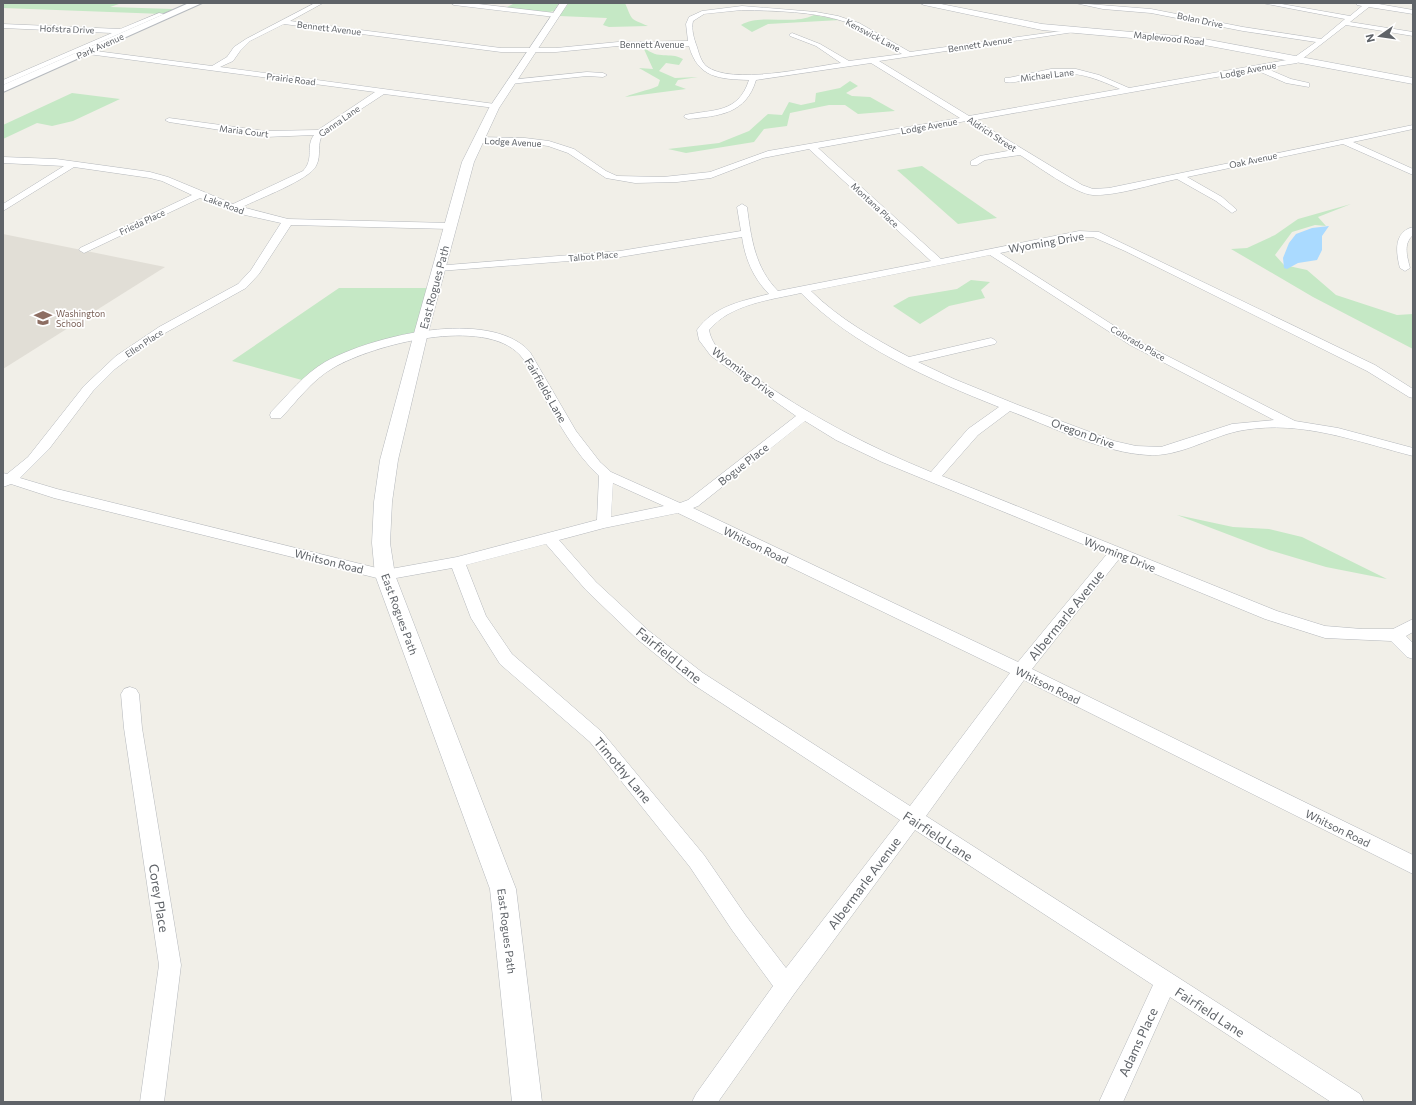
<svg xmlns="http://www.w3.org/2000/svg" width="1416" height="1105" viewBox="0 0 1416 1105" font-family="Commissioner,sans-serif">
<rect width="100%" height="100%" fill="#f1efe8"/>
<polygon fill="#e1ded6" points="3,234 165,267 3,369"/>
<g fill="#c5e8c5">
<polygon points="3,3 122,3 110,7 173,9 163,14 3,8"/>
<polygon points="515,3 559,3 554,11 550,12 505,8"/>
<path d="M 569,3 L 625,3 C 633,22 630,18 648,26 L 609,27 L 603,25 L 607,18 L 559,16 Z"/>
<path d="M 814,15 L 840,20 L 768,24 L 752,32 L 741,25 C 762,13 792,26 814,15 Z"/>
<path d="M 643,47 C 660,61 668,51 683,59 L 679,65 L 666,63 L 659,71 L 675,78 L 698,77 L 678,80 L 675,85 L 686,89 L 625,97 C 636,92 647,91 658,86 L 660,80 L 639,68 L 653,69 Z"/>
<polygon points="850,81 858,86 846,93 852,96 870,97 895,111 858,114 845,105 829,105 790,113 787,126 764,129 754,142 686,153 668,149 719,143 749,131 768,114 782,115 789,102 801,105 815,102 816,93 840,88"/>
<polygon points="72,93 120,99 73,121 52,126 37,123 3,139 3,125"/>
<polygon points="922,166 997,218 958,224 897,170"/>
<polygon points="1351,204 1318,217 1326,226 1315,225 1292,232 1275,255 1284,265 1307,270 1336,295 1397,315 1413,314 1413,349 1313,297 1231,249 1247,248 1275,235 1298,219"/>
<polygon points="971,280 990,282 981,290 985,298 949,306 920,324 893,306 909,297 957,289"/>
<polygon points="339,288 428,288 414,334 319,366 302,380 232,361"/>
<polygon points="1177,515 1233,527 1269,529 1302,537 1387,579 1326,567 1269,550"/>
</g>
<polygon fill="#aadaff" points="1329,226 1322,236 1322,250 1317,260 1298,263 1287,269 1284,268 1283,258 1289,243 1296,234 1312,228"/>
<g fill="none" stroke-linecap="round" stroke-linejoin="round">
<g stroke="#b5b8bc" stroke-width="1">
<g id="minor">
<path d="M 315,3 L 323,3 L 290,21 L 501,48 L 556,48 L 618,42 L 688,41 L 686,24 L 689,17 L 702,11 L 742,6 L 816,12 L 838,16 L 859,23 L 910,52 L 1076,29 L 1077,30 L 1074,32 L 879,61 L 969,116 L 1120,89 C 1091,76 1071,69 1039,76 C 1029,78 1015,84 1005,82 L 1005,78 L 1008,78 L 1051,69 L 1076,69 L 1099,75 L 1129,88 L 1292,59 L 1316,42 L 1243,31 L 1151,13 L 1103,9 L 1075,3 L 1151,9 L 1243,27 L 1321,39 L 1345,19 L 1262,3 L 1276,3 L 1350,16 L 1362,6 L 1357,5 L 1356,3 L 1373,3 L 1413,10 L 1413,14 L 1369,7 L 1350,22 L 1413,32 L 1413,36 L 1346,25 L 1297,63 L 1265,68 L 1291,79 L 1309,83 L 1309,87 L 1286,83 L 1256,70 L 975,120 L 1082,185 L 1093,189 L 1109,188 L 1413,125 L 1413,129 L 1353,142 L 1413,169 L 1413,175 L 1343,144 L 1187,177 L 1222,197 L 1237,210 L 1232,213 L 1216,201 L 1177,179 C 1153,184 1117,196 1093,195 C 1075,194 1036,165 1020,155 L 985,160 L 977,165 L 971,165 L 971,161 L 980,156 L 1013,150 L 966,121 L 818,148 L 941,259 L 1079,231 L 1099,232 L 1375,365 L 1413,389 L 1413,398 L 1409,397 L 1367,371 L 1125,251 L 1093,237 L 1079,237 L 1000,253 L 1138,341 L 1295,421 L 1338,428 L 1413,448 L 1413,456 C 1358,442 1302,420 1244,430 C 1212,435 1182,457 1148,455 C 1104,453 1052,427 1010,411 L 978,435 L 942,476 L 1277,611 L 1325,626 L 1362,629 L 1393,629 L 1413,619 L 1413,632 L 1406,636 L 1413,643 L 1413,659 L 1407,657 L 1391,641 L 1325,638 L 1265,619 L 1119,559 L 1032,669 L 1413,855 L 1413,874 L 1024,680 L 926,816 L 1360,1094 L 1364,1102 L 1331,1102 L 1170,997 L 1123,1102 L 1099,1102 L 1153,985 L 915,830 L 794,994 L 718,1102 L 692,1102 L 696,1094 L 773,986 L 732,930 L 690,867 L 590,742 L 500,664 L 471,618 L 452,568 L 385,580 L 54,498 L 11,484 L 3,487 L 3,473 L 7,474 L 28,457 L 84,386 L 116,356 L 159,327 L 238,284 L 251,270 L 281,223 L 245,215 L 200,198 L 84,253 L 79,250 L 80,248 L 192,195 L 162,181 L 150,178 L 74,167 L 3,211 L 3,204 L 64,166 L 3,163 L 3,157 L 56,159 L 150,172 L 168,177 L 233,204 L 303,171 C 315,158 305,147 314,135 L 265,137 L 169,122 L 165,120 L 169,118 L 265,131 L 318,130 L 375,92 L 88,54 L 84,52 L 88,50 L 212,66 L 227,57 L 234,47 L 246,39 ZM 742,10 C 776,11 813,11 846,22 C 866,29 884,43 902,54 L 849,61 L 820,44 L 792,33 L 789,35 L 790,36 L 816,46 L 841,63 C 810,67 731,86 706,66 C 701,61 699,54 697,47 C 694,39 691,29 693,21 L 704,14 ZM 284,24 L 501,52 L 556,52 L 618,46 L 689,46 C 698,78 719,79 749,80 C 738,114 713,109 685,115 L 684,117 L 688,119 C 719,116 746,114 756,80 L 871,63 L 960,118 L 768,151 L 710,172 L 663,177 L 617,176 L 606,171 L 574,149 L 549,141 L 525,138 L 478,137 L 474,140 L 478,143 L 525,143 L 548,146 L 568,153 L 606,178 L 635,183 L 677,182 L 711,178 L 763,158 L 809,149 L 931,261 L 778,291 C 755,268 751,238 747,207 L 742,204 L 737,207 L 741,231 L 620,251 L 435,266 L 434,268 L 435,270 L 439,271 L 620,257 L 742,237 C 745,258 753,278 769,294 C 742,301 714,306 697,330 L 699,340 L 711,356 L 796,416 L 688,500 L 680,503 L 611,472 L 600,462 L 576,431 L 530,352 C 490,307 371,336 325,362 C 304,374 288,395 271,412 L 270,415 L 271,418 L 281,418 C 297,401 312,380 333,368 C 374,344 484,316 520,355 C 529,365 534,380 541,392 C 558,422 574,452 599,476 L 597,520 L 457,557 L 385,570 L 57,489 L 20,478 L 49,449 L 93,391 L 115,369 L 156,338 L 246,288 L 259,274 L 291,225 L 450,229 L 455,226 L 450,223 L 288,219 L 242,207 C 258,199 309,180 316,166 C 322,155 316,144 323,134 L 384,94 L 495,108 L 499,106 L 495,104 L 220,67 L 233,61 L 240,51 L 250,41 ZM 990,255 L 1130,345 L 1274,420 L 1232,424 L 1161,447 L 1136,446 L 1114,441 L 1018,405 L 954,379 L 918,362 L 995,344 L 997,342 L 995,340 L 991,338 L 909,357 C 875,339 839,319 811,291 ZM 801,293 C 853,346 931,380 999,407 L 968,429 L 931,472 C 867,446 808,415 752,375 C 735,363 713,352 709,330 C 730,304 770,300 801,293 ZM 805,421 L 836,440 L 882,462 L 1107,554 L 1018,662 L 693,508 L 698,506 ZM 613,483 L 664,506 L 611,517 ZM 678,513 L 1010,673 L 910,806 L 703,673 L 649,631 L 596,582 L 559,540 L 604,528 ZM 546,544 L 586,590 L 637,639 L 691,683 L 900,820 L 786,968 L 746,916 L 704,855 L 602,732 L 512,654 L 486,616 L 466,565 Z"/>
<polygon points="451,3 470,3 555,13 558,15 555,17 454,5"/>
<polygon points="159,13 164,14 3,85 3,80 112,33 3,28 3,24 120,29"/>
<polygon points="587,72 603,73 607,75 603,77 587,76 510,84 506,82 510,80"/>
<path d="M 1413,227 L 1413,235 C 1403,244 1407,256 1410,268 L 1405,271 L 1400,268 C 1396,253 1393,232 1413,227 Z"/>
<polygon points="130,687 136,689 139,694 142,728 181,965 164,1102 140,1102 159,965 124,728 121,694 124,689"/>
</g>
</g>
<g stroke="#b5b8bc" stroke-width="1">
<g id="tertiary">
<polygon points="560,3 568,3 499,108 474,162 427,337 398,460 392,502 390,543 395,575 516,889 542,1102 512,1102 490,889 375,575 372,543 374,502 380,460 413,337 462,162 489,108"/>
<polygon points="920,3 936,3 1042,24 1199,38 1413,78 1413,84 1199,44 1042,30 924,5"/>
</g>
</g>
<g stroke="#b6babf" stroke-width="2">
<polygon id="secondary" points="189,3 202,3 3,92 3,85"/>
</g>
<use href="#minor" fill="#fff" fill-rule="evenodd"/>
<use href="#tertiary" fill="#fff" fill-rule="evenodd"/>
<use href="#secondary" fill="#fff" fill-rule="evenodd"/>
</g>
<defs>
<g id="school-bare" transform="scale(1.38)"><path d="M0-5L7-2L0 1L-7-2ZM-4 1L0 2.5L4 1V4Q0 6-4 4Z" fill="#8d6e63" stroke="#fff" stroke-width="2.5" paint-order="stroke"/></g>
</defs>
<g fill-rule="evenodd">
<use href="#school-bare" x="43" y="318"/>
</g>
<g text-anchor="middle" dominant-baseline="central" stroke-width="3.5" stroke-linejoin="round" paint-order="stroke">
<g font-size="9" fill="#5f6368" stroke="#fff">
<text transform="translate(1200 20) rotate(12)">Bolan Drive</text>
<text transform="translate(329 28) rotate(7)">Bennett Avenue</text>
<text transform="translate(67 29) rotate(2)">Hofstra Drive</text>
<text transform="translate(873 35) rotate(28)">Kenswick Lane</text>
<text transform="translate(1169 38) rotate(6)">Maplewood Road</text>
<text x="652" y="44">Bennett Avenue</text>
<text transform="translate(980 44) rotate(-9)">Bennett Avenue</text>
<text transform="translate(100 46) rotate(-24)">Park Avenue</text>
<text transform="translate(1248 70) rotate(-11)">Lodge Avenue</text>
<text transform="translate(1047 75) rotate(-7)">Michael Lane</text>
<text transform="translate(291 79) rotate(7)">Prairie Road</text>
<text transform="translate(339 121) rotate(-35)">Ganna Lane</text>
<text transform="translate(929 126) rotate(-10)">Lodge Avenue</text>
<text transform="translate(244 131) rotate(7)">Maria Court</text>
<text transform="translate(992 134) rotate(33)">Aldrich Street</text>
<text transform="translate(513 142) rotate(3)">Lodge Avenue</text>
<text transform="translate(1253 160) rotate(-12)">Oak Avenue</text>
<text transform="translate(224 204) rotate(20)">Lake Road</text>
<text transform="translate(875 205) rotate(43)">Montana Place</text>
<text transform="translate(142 222) rotate(-25)">Frieda Place</text>
<text transform="translate(593 256) rotate(-5)">Talbot Place</text>
<text transform="translate(144 343) rotate(-34)">Ellen Place</text>
<text transform="translate(1138 343) rotate(30)">Colorado Place</text>
</g>
<g font-size="9" fill="#785e54" stroke="#fff" text-anchor="start">
<text x="56" y="313">Washington<tspan x="56" dy="10">School</tspan></text>
</g>
<g font-size="11" fill="#5f6368" stroke="#fff">
<text transform="translate(1046 242) rotate(-10)">Wyoming Drive</text>
<text transform="translate(434 287) rotate(-75)">East Rogues Path</text>
<text transform="translate(744 372) rotate(37)">Wyoming Drive</text>
<text transform="translate(546 390) rotate(60)">Fairfields Lane</text>
<text transform="translate(1083 433) rotate(20)">Oregon Drive</text>
<text transform="translate(743 464) rotate(-38)">Bogue Place</text>
<text transform="translate(756 545) rotate(26)">Whitson Road</text>
<text transform="translate(1120 554) rotate(22)">Wyoming Drive</text>
<text transform="translate(329 561) rotate(14)">Whitson Road</text>
<text transform="translate(400 614) rotate(70)">East Rogues Path</text>
<text transform="translate(1048 685) rotate(26)">Whitson Road</text>
<text transform="translate(1338 828) rotate(26)">Whitson Road</text>
<text transform="translate(507 931) rotate(83)">East Rogues Path</text>
</g>
<g font-size="13" fill="#5f6368" stroke="#fff">
<text transform="translate(1066 615) rotate(-51)">Albermarle Avenue</text>
<text transform="translate(669 655) rotate(39)">Fairfield Lane</text>
<text transform="translate(623 770) rotate(50)">Timothy Lane</text>
<text transform="translate(938 836) rotate(33)">Fairfield Lane</text>
<text transform="translate(864 883) rotate(-53)">Albermarle Avenue</text>
<text transform="translate(159 898) rotate(81)">Corey Place</text>
<text transform="translate(1210 1012) rotate(33)">Fairfield Lane</text>
<text transform="translate(1138 1042) rotate(-65)">Adams Place</text>
</g>
</g>
<rect width="1416" height="1105" fill="none" stroke="#5f6368" stroke-width="8"/>
<g transform="translate(1380 36) rotate(257)" stroke="#ffffff" stroke-width="3" paint-order="stroke">
<path d="M0-3L7 15L0 10L-7 15Z" fill="#5f6368"/>
<text y="-6" font-size="11" font-weight="bold" text-anchor="middle" fill="#5f6368">N</text>
</g>
</svg>
